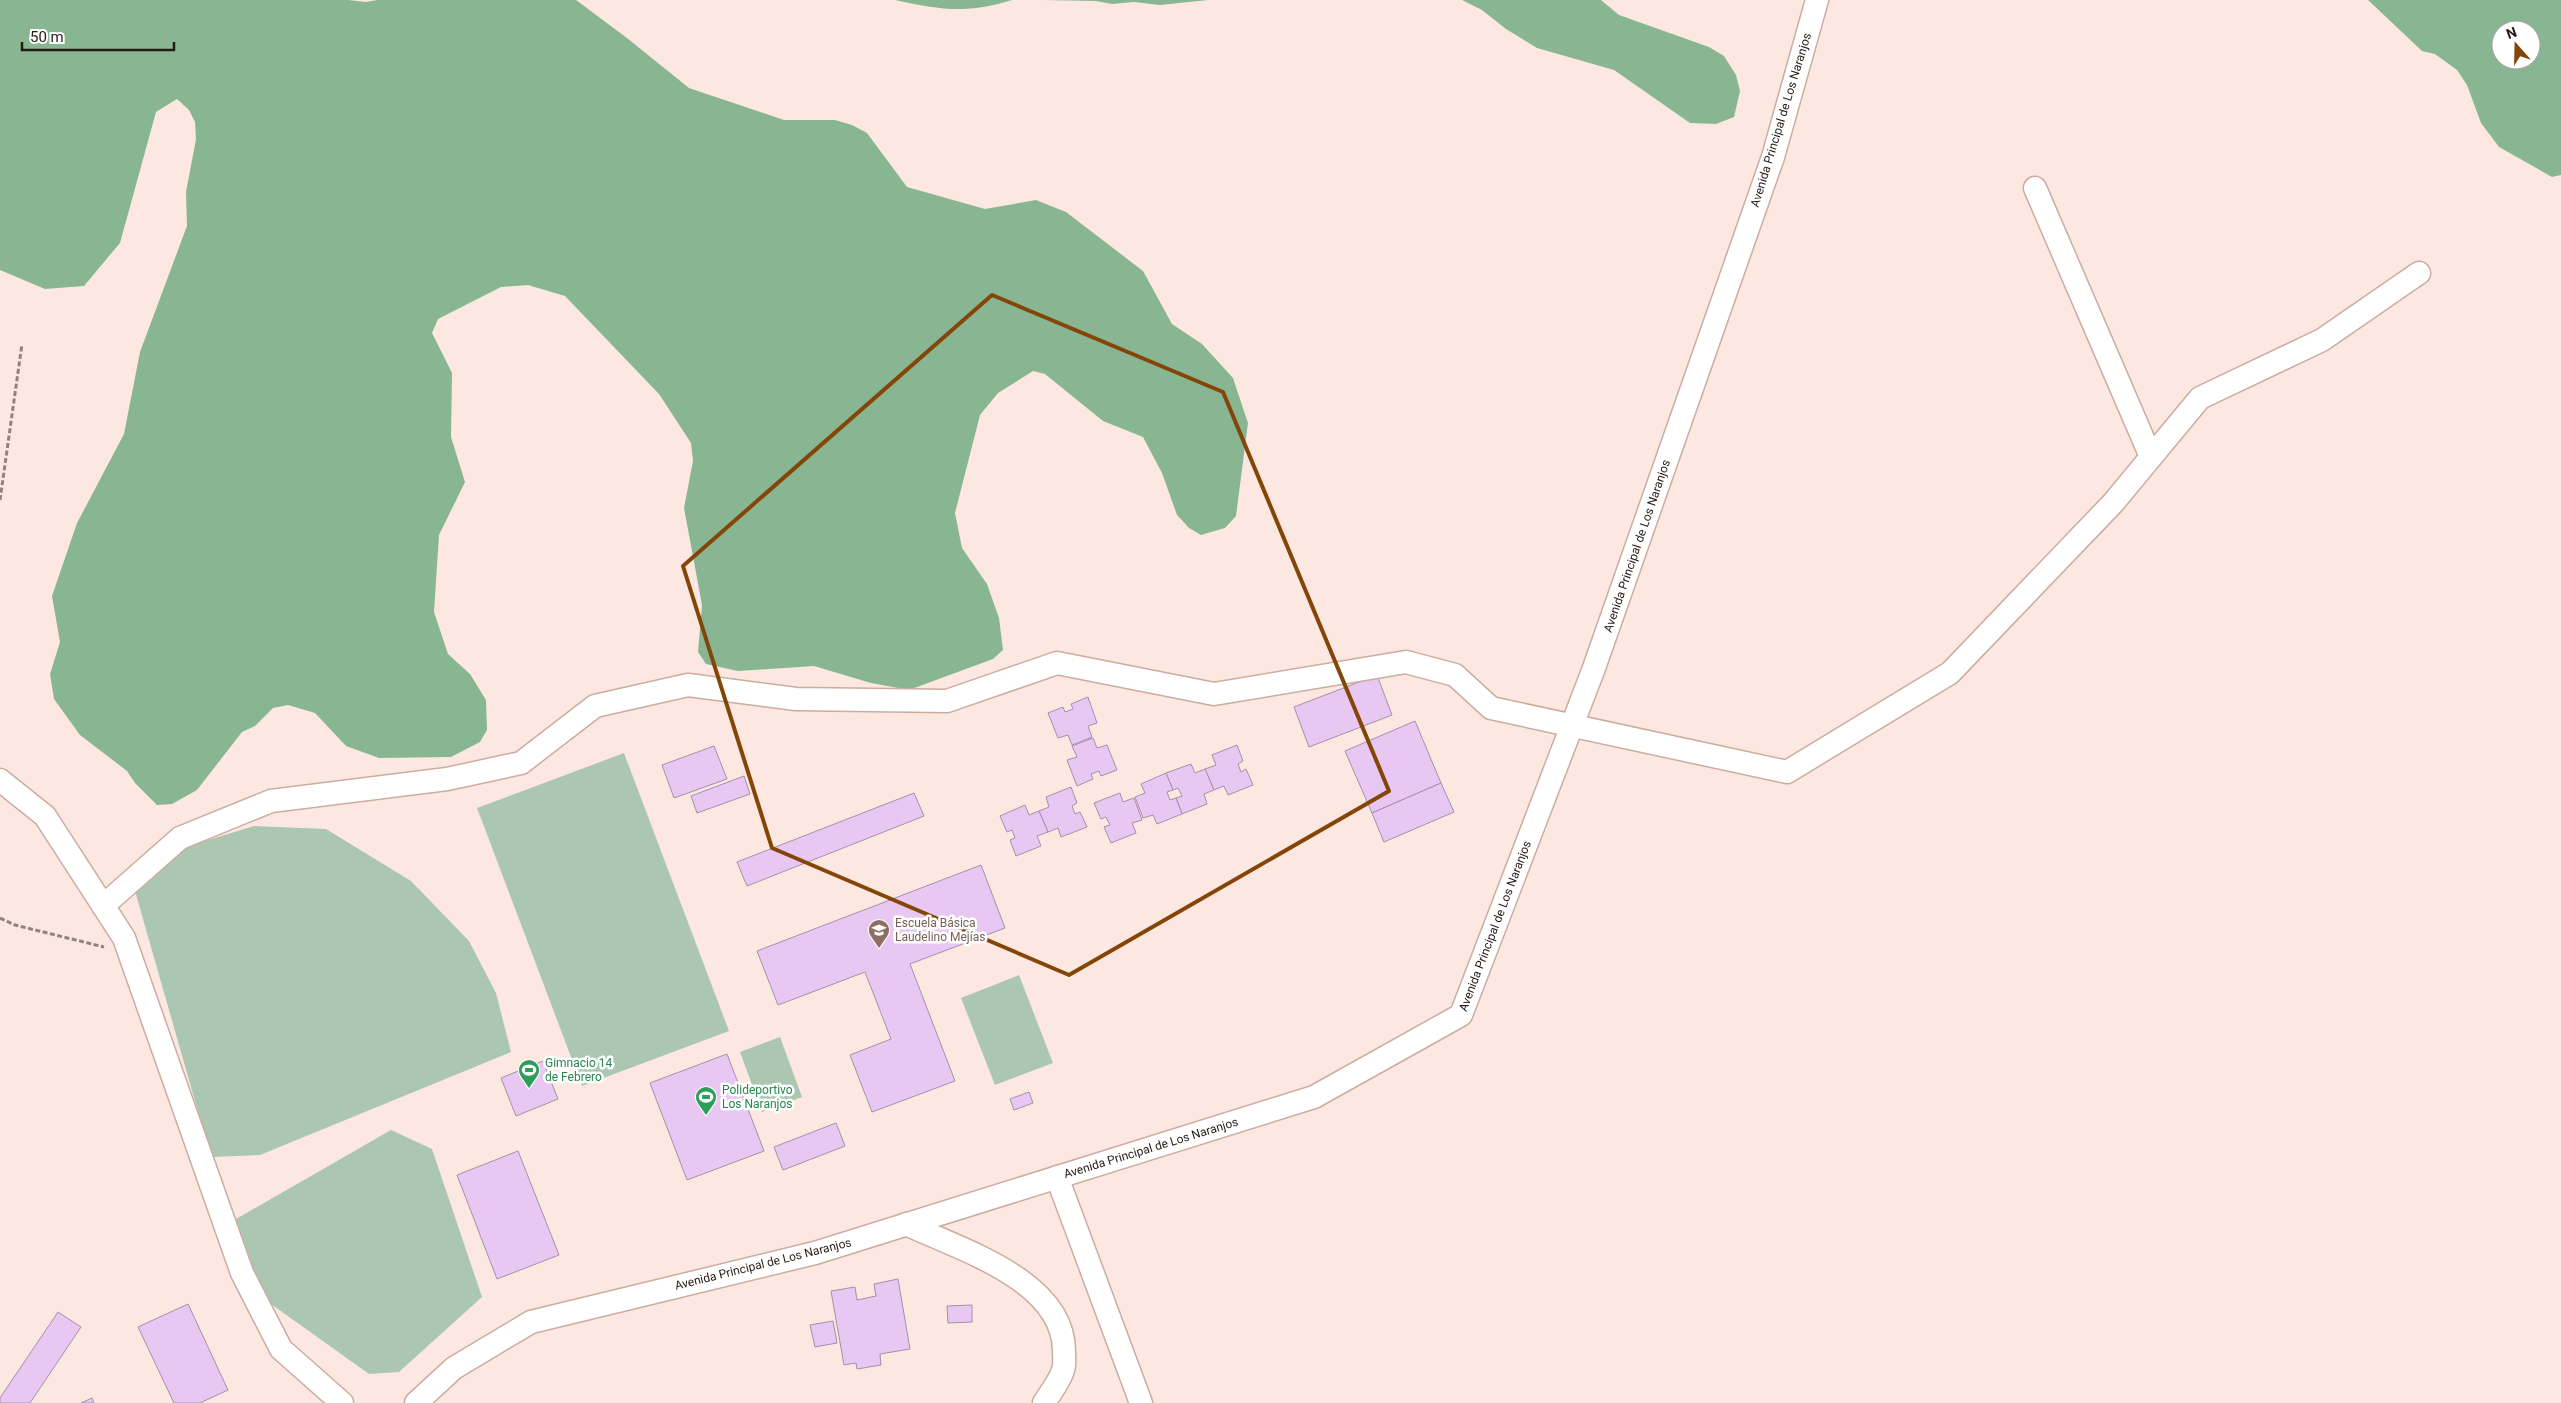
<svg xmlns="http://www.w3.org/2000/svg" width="2561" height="1403" viewBox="0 0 2561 1403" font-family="Roboto,sans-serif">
<rect width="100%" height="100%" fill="#fce8e0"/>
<g fill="#acc7b1">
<polygon points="624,753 729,1031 582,1086 477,808"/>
<polygon points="254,826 326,829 411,881 469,941 496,993 511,1052 260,1155 211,1157 135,891 175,850"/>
<polygon points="1019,975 1053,1063 995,1085 961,998"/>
<polygon points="780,1037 802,1097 762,1112 740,1052"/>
<polygon points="391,1130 432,1149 482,1297 399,1372 369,1374 257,1294 229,1223"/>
</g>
<g fill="#89b692" fill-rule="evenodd">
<polygon points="0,0 348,0 366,2 377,0 576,0 627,38 689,88 784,120 835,120 852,125 867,133 907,187 985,209 1036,200 1066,212 1143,271 1172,324 1202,344 1233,378 1248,423 1236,516 1225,528 1201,535 1189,528 1177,515 1162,473 1143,437 1103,421 1045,374 1033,371 998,393 980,415 955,513 962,548 987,584 999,618 1003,650 993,659 909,690 871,683 814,666 738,671 706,664 698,652 702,605 684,508 693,461 691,443 659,394 565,296 528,285 501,287 438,319 432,333 452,373 451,437 465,482 439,535 434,612 448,654 470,674 486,700 487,730 480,742 451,757 379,758 346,746 315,713 288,705 273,708 255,726 242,732 197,790 172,804 157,805 135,783 127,771 80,735 54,699 50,674 60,642 52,596 77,523 124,434 140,352 187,226 186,192 196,139 195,122 189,110 177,99 156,112 120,243 84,286 45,289 0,270"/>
<path d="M 895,0 L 1012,0 C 966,14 941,10 895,0 Z"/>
<polygon points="1043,0 1208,0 1160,5 1134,2 1112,4 1096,1"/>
<polygon points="1462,0 1601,0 1619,15 1709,47 1724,56 1736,75 1740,91 1734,117 1716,124 1690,123 1614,70 1537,48 1506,29 1482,10"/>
<path d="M 2368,0 L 2561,0 L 2561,175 L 2552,177 L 2499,147 L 2481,123 L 2467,85 L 2457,70 L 2435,54 L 2422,51 ZM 2501,30 L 2531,30 L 2531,60 L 2501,60 Z"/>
</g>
<g fill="#e9c7f3" stroke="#a390a9">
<polygon points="1377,675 1392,715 1309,747 1294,707"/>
<polygon points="1088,697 1097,723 1088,726 1092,737 1072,745 1068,735 1058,738 1048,713 1063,707 1065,712 1073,709 1071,704"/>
<polygon points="1415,721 1441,783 1372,813 1345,751"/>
<polygon points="1093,738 1097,748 1107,745 1117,770 1101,776 1099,771 1091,774 1093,779 1077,786 1067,760 1077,757 1072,746"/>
<polygon points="1237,745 1243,761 1238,764 1241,772 1246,769 1253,785 1228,795 1224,786 1214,790 1205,769 1216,765 1212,755"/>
<polygon points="714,746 727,779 674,798 662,765"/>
<polygon points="1191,764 1195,773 1205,769 1214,790 1204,794 1207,804 1182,814 1176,798 1182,796 1178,788 1173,790 1166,773"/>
<polygon points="1166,773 1173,790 1167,792 1170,800 1176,798 1182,814 1157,824 1153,815 1143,818 1135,797 1145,793 1141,784"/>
<polygon points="744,776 750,794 697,813 691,796"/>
<polygon points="1441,783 1454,812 1384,842 1372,813"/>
<polygon points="1071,787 1077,803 1072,806 1075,814 1080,812 1087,827 1061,837 1058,828 1048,832 1039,811 1049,807 1046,797"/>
<polygon points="914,793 924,816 747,886 737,862"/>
<polygon points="1120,793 1123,802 1134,798 1142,820 1132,823 1136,833 1111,843 1104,827 1110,825 1106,817 1101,819 1094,803"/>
<polygon points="1025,805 1029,815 1039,811 1048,832 1037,836 1041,846 1016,856 1010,840 1015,838 1012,830 1007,832 1000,816"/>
<polygon points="981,865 1005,928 910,964 955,1081 872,1112 850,1055 891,1039 865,972 778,1005 757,951"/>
<polygon points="727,1054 764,1151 687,1180 650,1083"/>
<polygon points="543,1061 558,1099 516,1116 501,1078"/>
<polygon points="1029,1092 1033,1103 1014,1110 1010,1099"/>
<polygon points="836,1123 845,1146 783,1170 774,1147"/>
<polygon points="518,1151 559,1255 497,1279 457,1175"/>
<polygon points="898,1279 910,1349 880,1354 881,1365 857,1369 856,1363 844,1365 831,1291 855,1287 857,1300 876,1296 874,1284"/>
<polygon points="188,1304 228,1390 200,1403 174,1403 138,1327"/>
<polygon points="972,1305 972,1322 948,1323 947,1306"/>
<polygon points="58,1312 81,1327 30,1403 0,1403 0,1398"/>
<polygon points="833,1321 837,1343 815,1347 810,1325"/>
<polygon points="92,1398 94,1403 81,1403"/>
</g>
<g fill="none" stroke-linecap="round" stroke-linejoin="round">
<g stroke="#ccac9f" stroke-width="25">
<g id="minor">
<polyline points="2035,188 2151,457"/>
<polyline points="0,780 45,816 124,938 242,1273 281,1349 342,1403"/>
<polyline points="103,906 180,838 271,801 447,779 521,763 595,706 688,685 796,699 947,701 1057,663 1214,694 1406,662 1455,675 1491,708 1787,772 1950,673 2113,503 2200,398 2322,340 2419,273"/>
<polyline points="1057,1177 1141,1403"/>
<path d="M 906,1224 C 959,1249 1064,1280 1064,1351 C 1064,1357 1065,1365 1063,1370 C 1060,1381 1050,1393 1044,1403"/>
<polyline points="416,1403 454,1368 531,1322 815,1253 1314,1097 1461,1015 1594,668 1773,157 1817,0"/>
</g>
</g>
<g stroke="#92827c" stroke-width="3" stroke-dasharray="5 2.5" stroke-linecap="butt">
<polyline points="0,500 22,344"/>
<polyline points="0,918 15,925 104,947"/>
</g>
<use href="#minor" stroke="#fff" stroke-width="22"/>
</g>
<path fill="none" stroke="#844608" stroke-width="4" stroke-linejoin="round" d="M 992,295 L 1223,392 L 1389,791 L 1069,975 L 772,848 L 683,566 Z"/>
<defs>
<g id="school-pin" transform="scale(1.125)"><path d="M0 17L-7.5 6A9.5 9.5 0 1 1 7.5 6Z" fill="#8d6e63" stroke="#fff"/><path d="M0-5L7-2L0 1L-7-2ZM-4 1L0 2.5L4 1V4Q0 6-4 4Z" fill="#fff"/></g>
<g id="stadium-pin" transform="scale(1.125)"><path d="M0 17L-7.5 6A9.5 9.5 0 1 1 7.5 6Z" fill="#2e9e5b" stroke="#fff"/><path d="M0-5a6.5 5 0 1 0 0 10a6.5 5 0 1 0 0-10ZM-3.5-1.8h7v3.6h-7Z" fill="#fff"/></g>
</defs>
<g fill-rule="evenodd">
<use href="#school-pin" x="879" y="930"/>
<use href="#stadium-pin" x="529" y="1070"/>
<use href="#stadium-pin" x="706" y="1097"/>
</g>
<g text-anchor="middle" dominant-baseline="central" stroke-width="5" stroke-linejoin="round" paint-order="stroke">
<g font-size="12" fill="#251915" stroke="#fff">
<text transform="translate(1781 120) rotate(-73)">Avenida Principal de Los Naranjos</text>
<text transform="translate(1637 546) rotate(-71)">Avenida Principal de Los Naranjos</text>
<text transform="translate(1495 926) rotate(-69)">Avenida Principal de Los Naranjos</text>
<text transform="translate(1151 1148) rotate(-17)">Avenida Principal de Los Naranjos</text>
<text transform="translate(763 1264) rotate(-14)">Avenida Principal de Los Naranjos</text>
</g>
<g font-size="12" fill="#785e54" stroke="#fff" text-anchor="start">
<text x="895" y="923">Escuela Básica<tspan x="895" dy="14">Laudelino Mejías</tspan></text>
</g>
<g font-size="12" fill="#27864d" stroke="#fff" text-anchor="start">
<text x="545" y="1063">Gimnacio 14<tspan x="545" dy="14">de Febrero</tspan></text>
<text x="722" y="1090">Polideportivo<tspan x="722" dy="14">Los Naranjos</tspan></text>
</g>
</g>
<g transform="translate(2516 45) rotate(340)"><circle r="24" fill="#ffffff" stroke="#a8a3a1"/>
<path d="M0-4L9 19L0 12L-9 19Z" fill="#844608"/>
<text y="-8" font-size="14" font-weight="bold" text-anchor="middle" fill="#251915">N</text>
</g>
<path d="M22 42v8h152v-8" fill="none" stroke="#251915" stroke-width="2.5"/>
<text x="30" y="42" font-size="15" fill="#251915" stroke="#ffffff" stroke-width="4" paint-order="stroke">50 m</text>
</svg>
